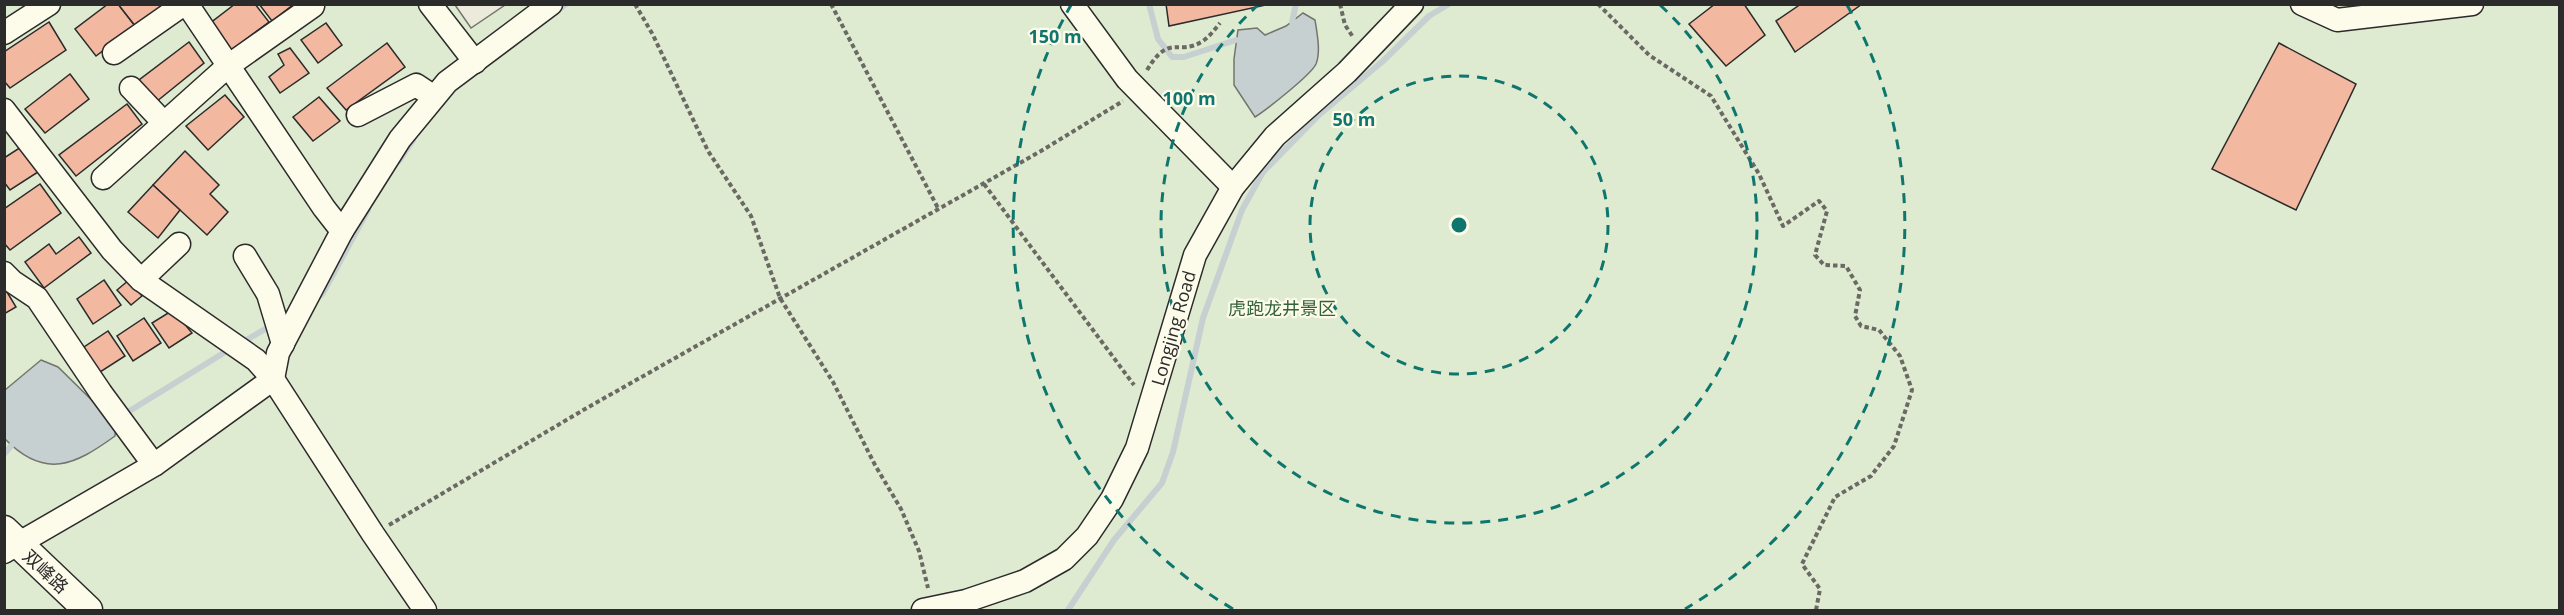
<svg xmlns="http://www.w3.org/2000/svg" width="2564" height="615" viewBox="0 0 2564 615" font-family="'Open Sans','Noto Sans SC',sans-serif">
<rect width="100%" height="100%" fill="#fdfbea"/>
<polygon fill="#deebd1" stroke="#74746e" stroke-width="1.5" points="4,5 2559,5 2559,610 5,610"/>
<polygon fill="#eceadb" stroke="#74746e" stroke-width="1.5" points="455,5 505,5 471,28"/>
<g fill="#c7d0d0" stroke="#74746e" stroke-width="1.5">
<path d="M 1303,13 L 1315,20 C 1317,33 1321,52 1316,64 C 1311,75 1266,110 1255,117 L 1234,85 L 1234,59 L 1238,30 L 1257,28 L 1265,35 L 1286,26 Z"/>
<path d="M 41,360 L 58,367 L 116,424 L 115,436 C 75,465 45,480 5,439 L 5,390 Z"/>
</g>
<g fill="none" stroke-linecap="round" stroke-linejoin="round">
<g stroke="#c7d0d0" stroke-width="6">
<polyline points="1149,4 1158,39 1172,57 1184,57 1236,40"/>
<polyline points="556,12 566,4"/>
<polyline points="1292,22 1296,4"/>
<polyline points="399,161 413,140"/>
<polyline points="316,300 323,293 368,210"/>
<polyline points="241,343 274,324"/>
<polyline points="123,415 230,349"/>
<polyline points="4,454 11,446"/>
<polyline points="1068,610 1114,540 1162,483 1173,452 1203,318 1242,210 1263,172 1319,115 1383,61 1429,16 1449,4"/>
</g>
</g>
<g fill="#f2b8a0" stroke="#2b2b2b" stroke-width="1.5">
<polygon points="108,4 118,4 135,26 96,56 75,29"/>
<polygon points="118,4 166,4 136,27"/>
<polygon points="235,4 255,4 269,22 230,51 209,24"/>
<polygon points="259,4 294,4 272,21"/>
<polygon points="1166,4 1266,4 1266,5 1169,26"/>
<polygon points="1715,4 1744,4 1765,35 1726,66 1689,24"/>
<polygon points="1801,4 1862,4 1795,52 1776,21"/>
<polygon points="49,22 66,50 10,88 4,81 4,52"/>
<polygon points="326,23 342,45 318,63 301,40"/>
<polygon points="189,42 204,63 156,102 139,80"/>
<polygon points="387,43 405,67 346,110 327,88"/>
<polygon points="2279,43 2356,84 2296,210 2212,169"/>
<polygon points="290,48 309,73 280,93 269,77 284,65 278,54"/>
<polygon points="70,74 89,99 45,133 25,109"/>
<polygon points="225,95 244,117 208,150 186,126"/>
<polygon points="319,97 340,121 313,141 293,117"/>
<polygon points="127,104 142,124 76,176 59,155"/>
<polygon points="21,147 38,172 10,190 4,182 4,158"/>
<polygon points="185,151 219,185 210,194 228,212 207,235 153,185"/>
<polygon points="40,184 61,213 10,250 4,243 4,209"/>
<polygon points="153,185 180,210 158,238 128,212"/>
<polygon points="79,237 91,253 44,288 25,262 49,244 56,254"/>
<polygon points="104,280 121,305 93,324 77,299"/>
<polygon points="129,280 142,296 131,305 117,290"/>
<polygon points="4,287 16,307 4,314"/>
<polygon points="173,310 192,333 169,348 152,323"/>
<polygon points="144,318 161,343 133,361 117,336"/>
<polygon points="108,331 125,356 97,374 81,349"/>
</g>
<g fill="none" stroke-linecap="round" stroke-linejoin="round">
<g stroke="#2b2b2b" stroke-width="25">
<g id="minor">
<polyline points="187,4 324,208 342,231"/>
<polyline points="430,4 475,62"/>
<polyline points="1072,4 1127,79 1233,187"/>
<polyline points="2302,4 2337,20 2472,4"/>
<polyline points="4,33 49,4"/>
<polyline points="114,53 184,4"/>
<polyline points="131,88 164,123"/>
<polyline points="4,110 112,250 141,280 256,360 273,379 373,534 425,610"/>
<polyline points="358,115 416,85 434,97"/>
<polyline points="103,178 228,66 313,6"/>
<polyline points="245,256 268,294 283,344"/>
<polyline points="4,273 13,282 37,298 101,393 154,465"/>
<polyline points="141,280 179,244"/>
<polyline points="4,552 154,465 273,379 278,353 342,231 400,139 447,82 551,4"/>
<polyline points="923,610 966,601 1025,581 1064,559 1087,536 1112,499 1137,448 1195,255 1233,187 1275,136 1347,72 1412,4"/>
</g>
</g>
<g stroke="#2b2b2b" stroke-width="31">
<polyline id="major" points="4,530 88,610"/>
</g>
<g stroke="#6a6964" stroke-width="4" stroke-dasharray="4.5 3" stroke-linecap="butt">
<polyline points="635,4 653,35 708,151 751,216 780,298 833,382 875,465 901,509 919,551 928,588"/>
<polyline points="831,4 939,210"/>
<polyline points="1340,4 1345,25 1353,37"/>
<polyline points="1598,4 1649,55 1711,96 1759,174 1783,226 1819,201 1827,211 1815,255 1824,265 1846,266 1860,290 1855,316 1861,326 1879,330 1900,356 1912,390 1894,446 1871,476 1835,497 1802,564 1820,589 1816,610"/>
<path d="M 1147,70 C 1170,32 1178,57 1203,41 C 1210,36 1215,29 1220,23"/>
<polyline points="984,184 1134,385"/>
<polyline points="389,525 585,409 1041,151 1123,101"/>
</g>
<use href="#minor" stroke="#fdfbea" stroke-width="22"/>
<use href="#major" stroke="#fdfbea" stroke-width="28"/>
</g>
<g fill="none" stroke="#0f766e" stroke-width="3" stroke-dasharray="10 8">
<circle cx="1459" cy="225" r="149"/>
<path d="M1660 5A298 298 0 1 1 1258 5"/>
<path d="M1233 609A446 446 0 0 1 1071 5M1847 5A446 446 0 0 1 1685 609"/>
</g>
<g text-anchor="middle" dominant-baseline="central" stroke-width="4.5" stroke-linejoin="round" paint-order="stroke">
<g font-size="18" fill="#34623c" stroke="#fdfbea">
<text x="1282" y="308">虎跑龙井景区</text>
</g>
<g font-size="18" fill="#2b2b2b" stroke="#fdfbea">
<text transform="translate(1173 328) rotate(-74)">Longjing Road</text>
<text transform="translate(46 571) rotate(43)">双峰路</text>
</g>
</g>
<circle cx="1459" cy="225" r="9" fill="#0f766e" stroke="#fdfbea" stroke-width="3"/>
<g font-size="18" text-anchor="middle" font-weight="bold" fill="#0f766e" stroke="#fdfbea" stroke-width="4.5" stroke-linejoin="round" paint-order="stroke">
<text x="1055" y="43">150 m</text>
<text x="1189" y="105">100 m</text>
<text x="1354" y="126">50 m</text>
</g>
<rect width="2564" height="615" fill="none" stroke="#2b2b2b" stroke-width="12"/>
</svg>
